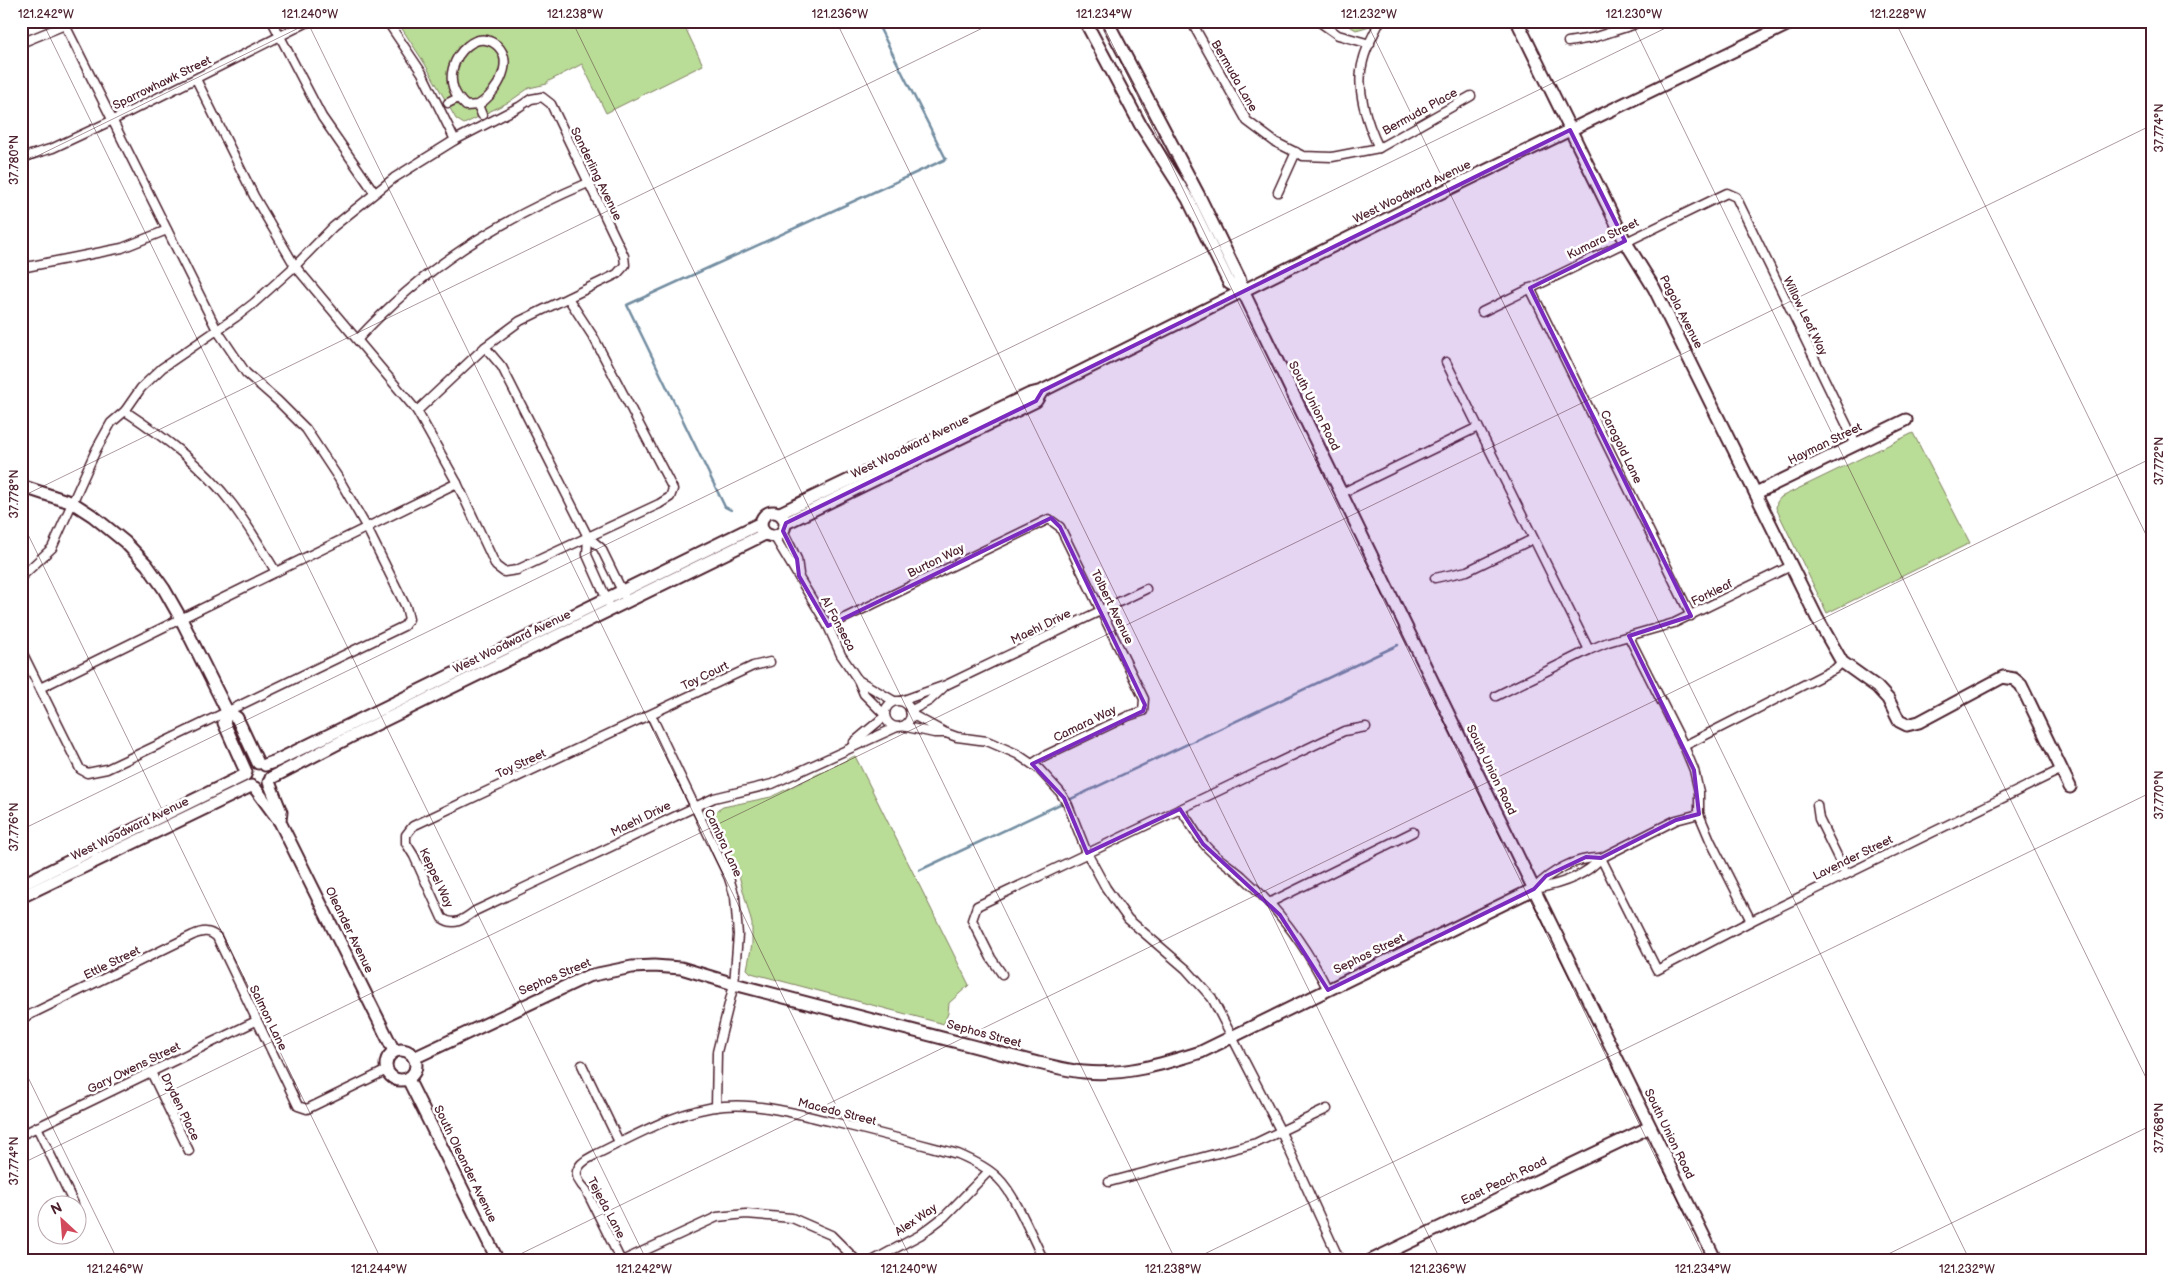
<svg xmlns="http://www.w3.org/2000/svg" width="2173" height="1282" viewBox="0 0 2173 1282" font-family="'Balsamiq Sans',sans-serif">
<rect width="100%" height="100%" fill="#fff"/>
<filter id="ink" filterUnits="userSpaceOnUse"><feTurbulence type="fractalNoise" baseFrequency=".02" numOctaves="2"/><feDisplacementMap in="SourceGraphic" scale="10" xChannelSelector="R" yChannelSelector="G"/><feConvolveMatrix kernelMatrix="1 2 1 2 8 2 1 2 1" color-interpolation-filters="sRGB"/></filter>
<g filter="url(#ink)">
<g fill="#b9dd97" stroke="#827e61">
<polygon points="397,21 682,21 703,65 606,113 582,64 547,82 547,84 529,88 509,102 464,124 456,119 425,64"/>
<polygon points="1341,21 1371,21 1370,26 1356,30"/>
<polygon points="1913,433 1970,543 1827,613 1776,508 1777,502 1781,497"/>
<polygon points="855,756 969,985 949,1003 948,1013 944,1024 751,973 747,969 752,944 752,924 737,868 714,821 715,812 723,807 771,797"/>
</g>
<g fill="none" stroke-linecap="round" stroke-linejoin="round">
<g stroke="#728da1" stroke-width="2.5">
<polyline points="731,510 725,507 627,305 946,159 876,21"/>
<polyline points="920,870 1398,645"/>
</g>
<g stroke="#4a1f2b" stroke-width="11">
<g id="street">
<polyline points="272,21 322,117 374,192"/>
<polyline points="387,21 422,73 455,140"/>
<polyline points="1191,21 1247,121 1275,142 1303,156 1332,157 1379,148 1471,96"/>
<polyline points="1318,21 1338,35 1370,44"/>
<polyline points="1568,42 1592,38 1633,25 1637,21"/>
<polyline points="21,43 65,25"/>
<polyline points="196,79 254,196 295,266 417,411 457,483 496,566 504,572 517,570 659,504 670,497 673,489 594,338 568,298"/>
<polyline points="448,103 458,98"/>
<path d="M 478,105 L 466,106 C 455,96 449,83 453,68 C 457,53 474,33 492,42 C 519,57 497,94 478,105 L 482,115"/>
<path d="M 1379,148 C 1367,124 1355,87 1363,61 C 1366,47 1374,34 1380,21"/>
<polyline points="21,158 53,148 113,120 310,21"/>
<polyline points="1278,192 1296,152"/>
<polyline points="21,268 122,248 167,230"/>
<polyline points="1530,288 1691,616"/>
<polyline points="1482,312 1727,193 1736,197 1856,444"/>
<path d="M 358,339 C 424,267 498,221 588,183"/>
<polyline points="485,347 502,367 588,537"/>
<polyline points="1446,362 1589,650"/>
<path d="M 125,411 C 164,437 203,466 232,504 C 248,525 262,549 276,572"/>
<polyline points="1342,493 1478,427"/>
<polyline points="783,531 797,559 799,574"/>
<polyline points="774,536 828,626 841,655 858,680 864,694 884,714"/>
<polyline points="21,577 52,548 96,450 111,423 125,411 141,388 162,368 236,317 254,303 295,266 333,227 394,178 455,140 519,107 531,99 542,97 551,104 624,256 625,265 617,274 520,321 485,347 417,411"/>
<polyline points="1435,578 1467,571 1533,539"/>
<polyline points="608,602 587,555 588,537 601,548 624,595"/>
<polyline points="828,626 1049,519 1060,527 1144,699 1143,711 1128,716 1044,756 1032,764"/>
<polyline points="1629,637 1684,746 1694,770 1699,792 1699,814 1710,840 1751,921"/>
<polyline points="21,650 80,769 87,773 107,769 164,742 404,626 409,619 406,607 367,528 339,479 306,429 278,401 246,373 217,330 63,21"/>
<path d="M 770,662 L 753,666 L 413,826 L 406,835 L 406,843 L 414,856 L 442,918 C 455,927 464,919 475,911 L 714,798 L 772,784 L 897,727"/>
<polyline points="858,680 894,701"/>
<polyline points="40,688 457,483"/>
<polyline points="1496,696 1589,650 1608,642 1674,623 1791,566"/>
<polyline points="901,701 946,685 1146,589"/>
<circle cx="898" cy="714" r="13"/>
<polyline points="910,711 929,701 944,687"/>
<polyline points="911,714 946,733 957,737 987,741 1017,754 1039,769 1060,792 1068,805 1087,853 1106,888 1128,919 1186,969 1212,998 1281,1132 1340,1261"/>
<polyline points="651,715 729,878 735,897 738,935 734,984 717,1052 716,1107"/>
<polyline points="902,726 934,733 946,733"/>
<polyline points="854,742 885,716"/>
<polyline points="1684,746 1835,669 1842,662"/>
<polyline points="1817,805 1819,819 1846,874"/>
<path d="M 1180,809 C 1189,820 1195,833 1204,844 C 1214,857 1229,865 1242,876 C 1278,908 1306,946 1328,990"/>
<polyline points="1601,858 1657,970 1751,921 2060,770"/>
<path d="M 1534,889 C 1558,885 1585,877 1601,858 L 1676,820 L 1699,814"/>
<path d="M 1534,889 C 1551,871 1576,857 1601,858"/>
<polyline points="1269,903 1413,832"/>
<polyline points="1002,974 991,958 972,920 977,906 1344,731 1366,727"/>
<path d="M 21,1019 L 193,935 C 203,931 209,930 217,937 L 298,1106 L 307,1109 L 387,1070"/>
<polyline points="582,1065 619,1142"/>
<polyline points="151,1072 189,1151"/>
<polyline points="37,1127 74,1204"/>
<polyline points="21,1135 256,1021"/>
<polyline points="1109,1182 1256,1143 1327,1109"/>
<path d="M 621,1261 L 586,1190 C 571,1175 575,1165 593,1156 C 632,1137 680,1109 724,1106 C 761,1103 797,1114 833,1122 C 875,1132 916,1143 958,1154 C 972,1160 987,1167 998,1178 C 1015,1194 1033,1239 1044,1261"/>
<polyline points="622,1261 717,1217 746,1214 792,1218 831,1235 857,1261"/>
<polyline points="872,1261 920,1235 945,1216 989,1171"/>
</g>
</g>
<g stroke="#4a1f2b" stroke-width="15">
<g id="secondary">
<polyline points="1085,21 1140,124 1188,199 1229,283 1243,291"/>
<path d="M 1107,21 L 1198,194 L 1239,278 L 1243,291 C 1399,615 1558,938 1716,1261"/>
<polyline points="1517,21 1625,241 1654,288 1817,618 1842,662 1877,687 1888,699 1899,721 1907,725 1919,722 2003,677 2014,679 2021,685 2070,787"/>
<polyline points="21,486 73,503 93,516 125,542 147,565 164,589 181,619 227,711 237,718 258,763"/>
<polyline points="1756,493 1906,420"/>
<circle cx="773" cy="524" r="12"/>
<polyline points="780,513 1030,394 1042,391 1405,210 1795,21"/>
<polyline points="786,523 1036,401 1042,391"/>
<polyline points="227,711 224,723 246,772"/>
<polyline points="265,765 276,761 761,523"/>
<polyline points="271,778 350,737 765,534"/>
<polyline points="269,782 281,812 280,820"/>
<polyline points="255,788 280,822 394,1051"/>
<polyline points="21,885 245,775"/>
<polyline points="21,897 251,786"/>
<circle cx="401" cy="1065" r="15"/>
<path d="M 414,1058 L 588,976 L 632,967 L 654,966 L 681,968 L 734,984 L 1038,1063 C 1053,1066 1068,1071 1084,1072 C 1124,1076 1163,1064 1201,1052 L 1534,889"/>
<polyline points="408,1079 498,1261"/>
<polyline points="1370,1261 1650,1127"/>
</g>
</g>
<use href="#street" stroke="#fff" stroke-width="8"/>
<use href="#secondary" stroke="#fff" stroke-width="11"/>
</g>
</g>
<path fill="#7b2cbf" fill-opacity="0.2" stroke="#7b2cbf" stroke-width="4" stroke-linejoin="round" d="M 1570,130 L 1625,241 L 1530,288 L 1691,616 L 1629,636 L 1694,770 L 1699,814 L 1676,820 L 1601,858 L 1586,857 L 1546,876 L 1534,889 L 1328,990 L 1280,915 L 1203,844 L 1180,809 L 1087,853 L 1064,798 L 1032,764 L 1143,711 L 1145,705 L 1060,527 L 1051,518 L 828,626 L 799,576 L 797,559 L 783,531 L 786,523 L 1036,401 L 1042,391 Z"/>
<path fill="none" stroke="#4a1f2b" stroke-width="1" stroke-opacity="0.45" d="M 42,21 L 647,1261M 307,21 L 912,1261M 572,21 L 1176,1261M 836,21 L 1441,1261M 1101,21 L 1706,1261M 1366,21 L 1970,1261M 1631,21 L 2152,1090M 1895,21 L 2152,547M 21,164 L 313,21M 21,497 L 997,21M 21,520 L 382,1261M 21,830 L 1680,21M 21,1063 L 118,1261M 21,1164 L 2152,125M 506,1261 L 2152,458M 1190,1261 L 2152,792M 1874,1261 L 2152,1125"/>
<g text-anchor="middle" dominant-baseline="central" stroke-width="5" stroke-linejoin="round" paint-order="stroke">
<g font-size="12" fill="#4a1f2b" stroke="#fff">
<text transform="translate(1234 76) rotate(60)">Bermuda Lane</text>
<text transform="translate(162 83) rotate(-26)">Sparrowhawk Street</text>
<text transform="translate(1420 112) rotate(-29)">Bermuda Place</text>
<text transform="translate(596 174) rotate(64)">Sanderling Avenue</text>
<text transform="translate(1412 192) rotate(-26)">West Woodward Avenue</text>
<text transform="translate(1603 239) rotate(-26)">Kumara Street</text>
<text transform="translate(1681 312) rotate(63)">Pagola Avenue</text>
<text transform="translate(1805 316) rotate(64)">Willow Leaf Way</text>
<text transform="translate(1314 406) rotate(63)">South Union Road</text>
<text transform="translate(1825 444) rotate(-26)">Hayman Street</text>
<text transform="translate(910 447) rotate(-26)">West Woodward Avenue</text>
<text transform="translate(1621 447) rotate(64)">Carogold Lane</text>
<text transform="translate(936 561) rotate(-26)">Burton Way</text>
<text transform="translate(1712 593) rotate(-26)">Forkleaf</text>
<text transform="translate(1112 607) rotate(64)">Tolbert Avenue</text>
<text transform="translate(838 624) rotate(62)">Al Fonseca</text>
<text transform="translate(1041 627) rotate(-26)">Maehl Drive</text>
<text transform="translate(512 642) rotate(-26)">West Woodward Avenue</text>
<text transform="translate(705 676) rotate(-26)">Toy Court</text>
<text transform="translate(1085 724) rotate(-26)">Camara Way</text>
<text transform="translate(521 764) rotate(-25)">Toy Street</text>
<text transform="translate(1491 770) rotate(64)">South Union Road</text>
<text transform="translate(641 819) rotate(-26)">Maehl Drive</text>
<text transform="translate(130 829) rotate(-26)">West Woodward Avenue</text>
<text transform="translate(723 843) rotate(65)">Cambra Lane</text>
<text transform="translate(1853 858) rotate(-26)">Lavender Street</text>
<text transform="translate(436 878) rotate(65)">Keppel Way</text>
<text transform="translate(349 930) rotate(64)">Oleander Avenue</text>
<text transform="translate(1369 954) rotate(-26)">Sephos Street</text>
<text transform="translate(112 963) rotate(-26)">Ettle Street</text>
<text transform="translate(555 977) rotate(-23)">Sephos Street</text>
<text transform="translate(268 1018) rotate(64)">Salmon Lane</text>
<text transform="translate(984 1034) rotate(15)">Sephos Street</text>
<text transform="translate(134 1068) rotate(-26)">Gary Owens Street</text>
<text transform="translate(180 1107) rotate(64)">Dryden Place</text>
<text transform="translate(837 1112) rotate(14)">Macedo Street</text>
<text transform="translate(1669 1134) rotate(64)">South Union Road</text>
<text transform="translate(465 1164) rotate(64)">South Oleander Avenue</text>
<text transform="translate(1504 1181) rotate(-26)">East Peach Road</text>
<text transform="translate(606 1208) rotate(62)">Tejeda Lane</text>
<text transform="translate(916 1220) rotate(-34)">Alex Way</text>
</g>
</g>
<rect width="2173" height="1282" fill="none" stroke="#fff" stroke-width="55"/>
<g transform="translate(62 1220) rotate(334)"><circle r="24" fill="#ffffff" stroke="#b7a5aa"/>
<path d="M0-4L9 19L0 12L-9 19Z" fill="#d1495b"/>
<text y="-8" font-size="14" font-weight="bold" text-anchor="middle" fill="#4a1f2b">N</text>
</g>
<rect x="28" y="28" width="2118" height="1226" fill="none" stroke="#4a1f2b" stroke-width="2"/>
<g font-size="12" text-anchor="middle" fill="#4a1f2b">
<text x="46" y="18">121.242°W</text>
<text x="310" y="18">121.240°W</text>
<text x="575" y="18">121.238°W</text>
<text x="840" y="18">121.236°W</text>
<text x="1104" y="18">121.234°W</text>
<text x="1369" y="18">121.232°W</text>
<text x="1634" y="18">121.230°W</text>
<text x="1898" y="18">121.228°W</text>
<text transform="translate(2159 128) rotate(-90)" y="4">37.774°N</text>
<text transform="translate(14 160) rotate(-90)" y="4">37.780°N</text>
<text transform="translate(2159 461) rotate(-90)" y="4">37.772°N</text>
<text transform="translate(14 494) rotate(-90)" y="4">37.778°N</text>
<text transform="translate(2159 795) rotate(-90)" y="4">37.770°N</text>
<text transform="translate(14 827) rotate(-90)" y="4">37.776°N</text>
<text transform="translate(2159 1128) rotate(-90)" y="4">37.768°N</text>
<text transform="translate(14 1161) rotate(-90)" y="4">37.774°N</text>
<text x="115" y="1273">121.246°W</text>
<text x="379" y="1273">121.244°W</text>
<text x="644" y="1273">121.242°W</text>
<text x="909" y="1273">121.240°W</text>
<text x="1173" y="1273">121.238°W</text>
<text x="1438" y="1273">121.236°W</text>
<text x="1703" y="1273">121.234°W</text>
<text x="1967" y="1273">121.232°W</text>
</g>
</svg>
